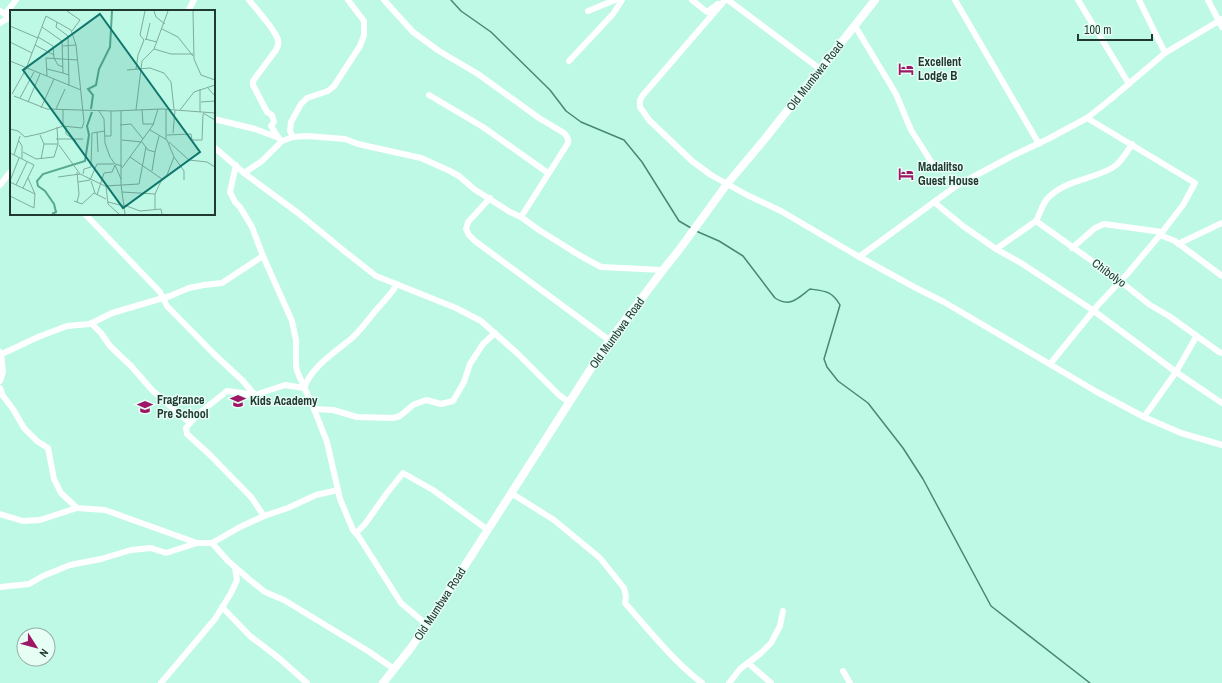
<svg xmlns="http://www.w3.org/2000/svg" width="1222" height="683" viewBox="0 0 1222 683" font-family="'Archivo Narrow',sans-serif">
<rect width="100%" height="100%" fill="#bef9e5"/>
<g fill="none" stroke-linecap="round" stroke-linejoin="round">
<g stroke="#468874" stroke-width="1.5">
<polyline points="451,0 461,11 491,32 550,90 566,111 581,122 624,140 642,162 679,221 691,228"/>
<path d="M 696,231 L 719,241 L 743,256 L 775,298 C 790,308 798,298 810,289 C 825,291 832,291 840,305 L 824,359 L 827,367 L 838,381 L 868,403 L 903,448 L 923,479 L 991,606 L 1090,683"/>
</g>
<g stroke="#fff" stroke-width="6">
<path d="M 249,0 C 256,9 275,29 278,40 C 279,44 278,46 276,50 L 253,81 L 253,85 L 267,112 L 272,115 L 274,122 L 271,126 L 278,137"/>
<path d="M 384,0 L 413,32 L 439,51 L 478,74 L 539,118 L 564,133 C 567,136 569,139 568,143 L 521,217"/>
<polyline points="692,0 707,12 718,4"/>
<polyline points="725,0 643,95 640,100 640,107 649,120 692,161 711,175 747,195 781,211 856,255 916,288 944,302 1097,392 1144,417 1181,433 1222,445"/>
<polyline points="728,0 820,69"/>
<polyline points="955,0 1039,144"/>
<polyline points="1078,0 1129,84"/>
<polyline points="1139,0 1165,53"/>
<polyline points="1208,0 1222,27"/>
<polyline points="0,11 11,18"/>
<polyline points="188,11 194,0"/>
<polyline points="588,11 615,0"/>
<polyline points="5,14 16,0"/>
<polyline points="0,23 10,17"/>
<polyline points="855,26 896,94 911,130 934,166"/>
<polyline points="569,61 613,14 622,0"/>
<polyline points="429,95 483,127 548,173"/>
<polyline points="214,119 255,129 279,138"/>
<polyline points="293,137 290,131 291,122 301,104 307,98 328,91 334,86 360,46 364,35 364,21 348,0"/>
<polyline points="214,147 244,173 298,213 343,250 376,276 456,308 481,321 518,354 559,395 569,402"/>
<polyline points="236,165 230,192 235,202 240,207 252,227 263,256 292,321 296,340 296,365 297,371 314,409 327,442 340,499 353,530 359,537 401,603 427,625"/>
<polyline points="244,173 262,161 282,141 293,137 307,136 345,139 358,144 421,158 448,170 459,176 474,189 510,212 521,217 539,230 579,255 601,267 663,270"/>
<polyline points="0,185 11,171"/>
<polyline points="490,198 468,222 466,229 469,235 475,241 609,340"/>
<polyline points="934,202 963,226 996,249 1021,263 1094,311 1176,372 1222,403"/>
<polyline points="85,214 160,292 167,306 214,354 243,381 255,395"/>
<path d="M 1036,221 C 1040,214 1042,205 1047,199 C 1064,180 1091,180 1112,168 C 1121,163 1126,153 1132,144"/>
<polyline points="1160,235 1175,241 1222,276"/>
<polyline points="1178,244 1222,223"/>
<polyline points="1072,248 1095,228 1104,224 1162,232"/>
<polyline points="996,249 1036,221 1120,281 1150,305 1169,316 1219,352 1222,353"/>
<polyline points="859,257 956,186 1012,156 1048,139 1087,118 1111,99 1165,53 1222,19"/>
<path d="M 91,323 L 101,333 L 110,346 L 132,367 L 152,390 L 190,423 L 202,411 L 227,391 L 255,395 L 285,385 L 304,388 C 312,366 334,353 352,338 C 362,329 369,318 378,308 C 385,300 392,293 397,284"/>
<polyline points="0,352 1,354 4,353 38,337 67,326 90,324 112,313 170,296 189,288 204,285 222,283 263,256"/>
<polyline points="1050,364 1098,305 1128,273 1160,235 1183,205 1195,183 1087,118"/>
<polyline points="0,381 3,372 1,354"/>
<polyline points="0,388 3,396 13,409 24,428 37,441 48,448 54,479 61,493 77,508 105,510 197,543 212,543 240,527 264,516 288,508 316,495 338,490"/>
<polyline points="314,409 333,410 357,417 393,418 400,416 413,405 426,400 441,404 453,401 464,382 470,364 483,344 495,333"/>
<polyline points="1144,417 1176,372 1196,337"/>
<polyline points="190,423 186,428 187,434 209,454 251,497 264,516"/>
<path d="M 511,493 L 554,520 L 600,558 L 624,588 L 626,597 L 625,603 C 648,629 674,662 702,683"/>
<polyline points="0,514 23,521 40,520 77,508"/>
<polyline points="356,533 365,524 387,493 403,473 433,490 488,530"/>
<polyline points="212,543 228,561 250,580 265,592 284,600 368,651 394,669"/>
<polyline points="0,587 29,584 43,576 70,565 101,559 131,550 151,548 166,553 197,543"/>
<polyline points="222,607 250,636 280,659 307,683"/>
<polyline points="748,663 771,683"/>
<polyline points="843,671 850,683"/>
<polyline points="161,683 215,619 231,593 237,580 235,568"/>
<polyline points="729,683 740,669 761,653 771,643 780,626 783,611"/>
</g>
<polyline stroke="#fff" stroke-width="8" points="383,683 410,649 427,625 604,348 663,270 679,250 727,184 764,140 875,0"/>
</g>
<defs>
<g id="hotel-bare" transform="scale(1.2)"><path d="M-6-4.5h1.5V1H6V5H4.5V3h-9V5H-6ZM-4 0a1.8 1.8 0 1 1 3.6 0ZM.5 0V-2.5h3Q6-2.5 6 0Z" fill="#9e1766" stroke="#e7fef5" stroke-width="2.5" paint-order="stroke"/></g>
<g id="school-bare" transform="scale(1.2)"><path d="M0-5L7-2L0 1L-7-2ZM-4 1L0 2.5L4 1V4Q0 6-4 4Z" fill="#9e1766" stroke="#e7fef5" stroke-width="2.5" paint-order="stroke"/></g>
</defs>
<g fill-rule="evenodd">
<use href="#hotel-bare" x="906" y="69"/>
<use href="#hotel-bare" x="906" y="174"/>
<use href="#school-bare" x="238" y="401"/>
<use href="#school-bare" x="145" y="407"/>
</g>
<g text-anchor="middle" dominant-baseline="central" stroke-width="3" stroke-linejoin="round" paint-order="stroke">
<g font-size="12" font-weight="bold" fill="#213931" stroke="#e7fef5" text-anchor="start">
<text x="918" y="62">Excellent<tspan x="918" dy="14">Lodge B</tspan></text>
<text x="918" y="167">Madalitso<tspan x="918" dy="14">Guest House</tspan></text>
<text x="157" y="400">Fragrance<tspan x="157" dy="14">Pre School</tspan></text>
<text x="250" y="401">Kids Academy</text>
</g>
<g font-size="12" fill="#213931" stroke="#e7fef5">
<text transform="translate(815 76) rotate(-52)">Old Mumbwa Road</text>
<text transform="translate(1109 273) rotate(36)">Chibolyo</text>
<text transform="translate(617 333) rotate(-54)">Old Mumbwa Road</text>
<text transform="translate(440 604) rotate(-57)">Old Mumbwa Road</text>
</g>
</g>
<g transform="translate(10 10)">
<rect width="205" height="205" fill="#bef9e5"/>
<path fill="none" stroke="#56aa91" stroke-width="2" d="M 81,99 L 83,85 L 78,79 L 86,75 L 89,59 L 100,37 L 102,1M 42,204 L 46,202 L 44,194 L 35,181 L 28,176 L 27,171 L 33,164 L 75,151 L 79,125 L 77,116 L 82,102"/>
<path fill="none" stroke="#7fac9d" stroke-width="1" d="M 57,1 L 70,10 L 62,21M 144,1 L 146,7 L 155,14M 183,1 L 184,49 L 191,65 L 205,70M 36,6 L 61,20 L 66,35 L 74,112 L 72,118 L 53,116M 47,12 L 46,17 L 58,26 L 59,76M 0,16 L 28,28M 32,17 L 52,31 L 53,63 L 59,65M 152,19 L 168,27 L 183,46M 28,27 L 43,36 L 44,48M 135,29 L 147,32M 136,30 L 140,13M 0,32 L 22,43M 25,35 L 44,45M 53,36 L 66,35M 144,39 L 161,44 L 183,44M 44,48 L 48,55 L 53,57M 0,51 L 71,80M 37,59 L 53,63M 126,59 L 128,45 L 134,30 L 130,25 L 135,1M 117,60 L 140,58 L 154,63 L 161,72 L 164,99M 37,66 L 36,48 L 68,50M 197,77 L 205,86M 2,84 L 16,59 L 36,6M 4,86 L 37,99 L 103,101 L 152,99 L 205,103M 10,88 L 24,62M 18,92 L 30,64M 191,92 L 205,91M 31,98 L 44,69M 46,99 L 55,79M 132,99 L 133,114 L 144,114M 156,99 L 156,129M 126,100 L 132,51 L 144,39 L 158,1M 170,100 L 184,82 L 205,75M 89,101 L 94,109 L 95,133 L 100,147 L 105,154 L 112,156M 111,101 L 111,175 L 115,204M 190,102 L 190,79M 193,103 L 205,110M 110,115 L 121,114 L 133,129M 56,117 L 56,124 L 66,131M 0,119 L 8,121 L 15,127 L 33,123 L 53,116 L 53,100M 140,120 L 157,130 L 164,147 L 157,165 L 152,169M 87,122 L 88,142M 163,123 L 165,100M 30,125 L 34,134 L 31,149M 157,125 L 181,124 L 182,130 L 192,130 L 193,104M 95,126 L 101,126 L 101,101M 46,129 L 73,129M 112,130 L 132,132 L 138,140 L 145,142 L 142,161M 9,131 L 12,136 L 12,149M 159,132 L 179,150 L 197,152 L 205,157M 34,134 L 48,134M 49,135 L 70,164M 13,142 L 26,149 L 44,147 L 48,134 L 47,117M 145,142 L 149,126M 0,143 L 24,155 L 13,178M 4,145 L 10,126M 120,147 L 152,169 L 145,184 L 145,199M 164,147 L 174,161 L 174,170M 105,155 L 111,169M 112,158 L 143,115 L 148,99M 73,164 L 74,159 L 81,157 L 82,123 L 95,121M 48,167 L 70,164 L 95,176 L 129,174 L 136,137M 18,168 L 25,184M 0,171 L 9,148M 81,171 L 85,183M 0,172 L 25,184 L 24,198 L 0,186M 68,172 L 80,170 L 87,154 L 104,154M 6,175 L 17,152M 96,176 L 98,194 L 109,204M 112,182 L 145,184M 0,185 L 0,172M 87,185 L 94,163 L 102,162 L 105,155M 64,191 L 72,194 L 84,183 L 96,189M 67,192 L 69,184 L 67,162M 98,192 L 114,196M 114,195 L 130,201 L 151,199 L 152,204"/>
<path fill="#0f766e" fill-opacity="0.15" stroke="#0f766e" stroke-width="2" d="M 90,4 L 190,142 L 113,198 L 13,60 Z"/>
<rect width="205" height="205" fill="none" stroke="#213931" stroke-width="2"/>
</g>
<g transform="translate(36 647) rotate(126)"><circle r="19" fill="#e7fef5" stroke="#98afa7"/>
<path d="M0-3L7 15L0 10L-7 15Z" fill="#9e1766"/>
<text y="-6" font-size="11" font-weight="bold" text-anchor="middle" fill="#213931">N</text>
</g>
<path d="M1078 34v6h74v-6" fill="none" stroke="#213931" stroke-width="2"/>
<text x="1084" y="34" font-size="12" fill="#213931" stroke="#e7fef5" stroke-width="3" paint-order="stroke">100 m</text>
</svg>
